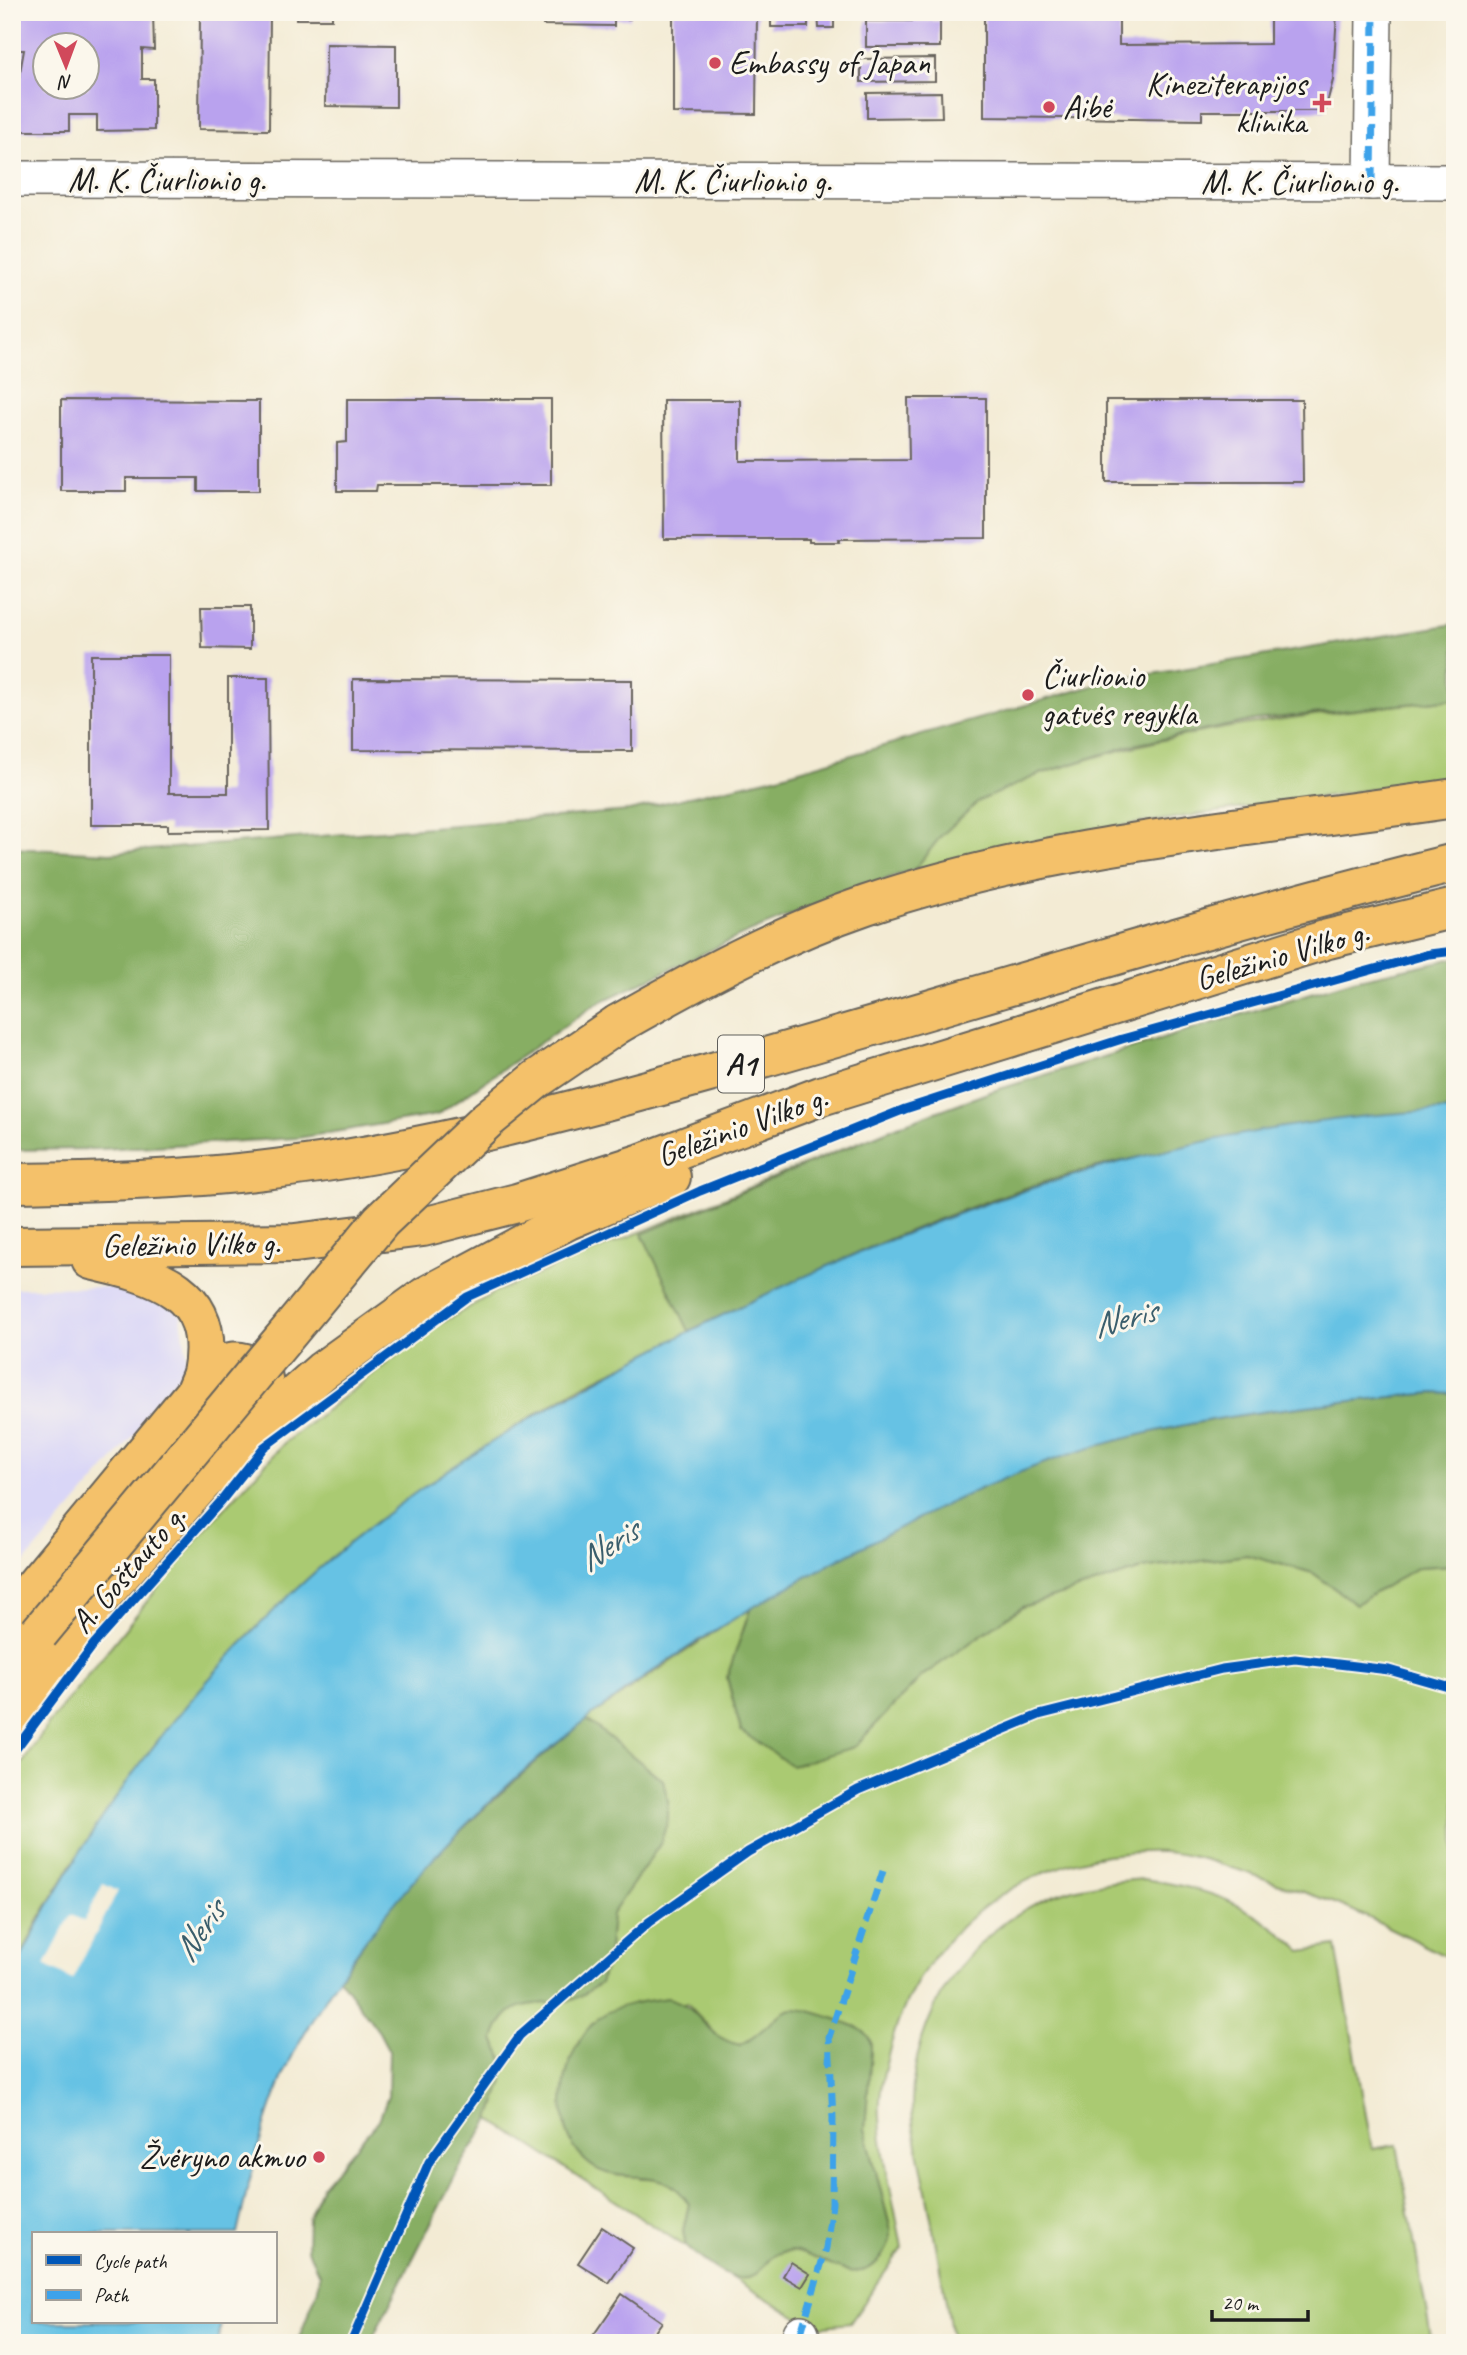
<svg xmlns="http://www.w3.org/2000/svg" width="1467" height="2355" viewBox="0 0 1467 2355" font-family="Caveat,sans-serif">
<rect width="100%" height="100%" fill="#fbf7ec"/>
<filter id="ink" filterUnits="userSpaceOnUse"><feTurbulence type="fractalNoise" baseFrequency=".0143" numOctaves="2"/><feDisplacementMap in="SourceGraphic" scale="14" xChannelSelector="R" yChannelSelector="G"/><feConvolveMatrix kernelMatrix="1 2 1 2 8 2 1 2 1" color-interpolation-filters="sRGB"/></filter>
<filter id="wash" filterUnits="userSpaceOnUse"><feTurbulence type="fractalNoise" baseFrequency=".00686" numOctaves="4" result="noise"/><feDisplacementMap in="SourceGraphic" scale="28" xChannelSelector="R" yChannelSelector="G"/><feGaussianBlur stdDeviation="1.57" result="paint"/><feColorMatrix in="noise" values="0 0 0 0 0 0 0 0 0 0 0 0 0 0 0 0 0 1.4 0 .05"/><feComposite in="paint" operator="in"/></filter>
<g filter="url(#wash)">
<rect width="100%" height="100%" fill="#f3ebd4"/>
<polygon fill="#d9d6f7" points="139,1287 180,1310 189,1372 12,1577 12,1288"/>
<g fill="#aaca72" stroke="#637347" stroke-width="2">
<path d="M 1455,699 L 1455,777 L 1066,834 L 915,869 C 933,845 954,816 980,800 C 1010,783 1046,772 1079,762 C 1202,724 1328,713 1455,699 Z"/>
<polygon points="1455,958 1455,1110 1415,1112 806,1276 582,1386 518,1425 335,1555 248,1636 156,1743 73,1862 36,1925 12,1977 12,1779 49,1723 202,1533 285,1442 430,1330 497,1291 903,1124 993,1091 1354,980"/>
<path d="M 1247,1555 L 1313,1573 L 1356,1604 L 1418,1567 L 1455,1565 L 1455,1961 C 1417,1942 1379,1921 1340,1905 C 1314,1895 1287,1887 1260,1877 C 1229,1867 1195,1854 1163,1852 C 1038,1847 925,1923 891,2044 C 885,2068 878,2092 880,2117 C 882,2160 895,2205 902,2248 L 850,2323 L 815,2327 L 720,2271 L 737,2277 C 750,2271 769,2256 781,2252 C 799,2247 829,2265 846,2271 L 891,2231 L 865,2129 L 871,2042 L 857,2027 L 793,2009 L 777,2016 L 763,2032 L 740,2045 L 722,2041 L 687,2003 L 579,2040 L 564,2101 L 641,2178 C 665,2177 676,2184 689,2204 L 683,2231 L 686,2247 L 490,2119 C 501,2087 509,2073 494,2039 C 496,2033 497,2023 502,2018 C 517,2001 552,2001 573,2000 L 608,1960 L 612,1914 L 660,1844 L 663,1780 L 586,1719 L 751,1607 L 727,1678 L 741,1731 L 854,1747 L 922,1676 L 1022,1607 L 1142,1569 Z"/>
<path d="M 1143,1879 C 1214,1889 1249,1904 1302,1951 L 1336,1946 L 1372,2149 L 1397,2145 L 1432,2343 L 953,2343 C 944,2289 934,2234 924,2180 C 920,2157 912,2131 912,2107 C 911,2016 969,1928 1055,1895 C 1083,1884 1113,1882 1143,1879 Z"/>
</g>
<g fill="#87ae64" stroke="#526540" stroke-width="2">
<polygon points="1455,624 1455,699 1255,720 1129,746 1040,774 979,801 941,836 915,869 827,900 740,936 596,1004 437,1115 298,1138 100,1149 12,1150 12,848 110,853 629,811 775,777 1110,681"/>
<path d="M 1455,958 L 1455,1110 C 1382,1113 1311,1124 1239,1139 C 1196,1147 1152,1154 1109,1164 C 963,1200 824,1267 689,1331 L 642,1234 L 903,1124 L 993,1091 L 1354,980 Z"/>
<path d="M 1434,1393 L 1455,1394 L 1455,1565 L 1418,1567 L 1356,1604 L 1313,1573 L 1247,1555 L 1142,1569 L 1022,1607 L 922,1676 L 854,1747 L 792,1766 L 741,1731 L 727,1677 L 751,1607 C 855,1550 959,1488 1073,1453 C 1191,1417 1312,1404 1434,1393 Z"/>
<path d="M 586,1719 L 663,1780 L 668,1800 L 668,1820 L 660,1844 L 612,1914 L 608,1960 L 600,1983 C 591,1989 581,1998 571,2000 C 534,2008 508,1995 494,2039 L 503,2060 L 503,2081 L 490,2119 L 459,2168 L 370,2343 L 297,2343 L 318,2289 L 319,2274 L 307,2249 L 308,2219 L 322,2186 L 379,2120 L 388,2096 L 389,2051 L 379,2032 L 339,1978 C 359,1951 377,1921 399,1896 C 456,1830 520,1775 586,1719 Z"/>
<path d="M 668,1998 C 703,2007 701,2036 740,2045 C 760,2037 778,2010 793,2009 C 806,2008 856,2024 865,2033 C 871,2039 871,2044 871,2052 L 865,2129 L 891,2231 C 891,2243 887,2250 879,2260 C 853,2291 816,2250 788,2251 C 778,2251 771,2257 765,2264 C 762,2267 758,2274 754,2276 C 730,2287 703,2259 686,2247 L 683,2231 L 689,2204 C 659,2154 616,2198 579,2154 C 548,2117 565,2037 606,2013 C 624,2003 648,2001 668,1998 Z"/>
</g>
<path fill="#66c2e4" stroke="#416f80" stroke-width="2" d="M 1455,1110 L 1455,1394 L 1434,1393 C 1312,1404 1189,1416 1071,1454 C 999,1477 931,1511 864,1546 C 645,1659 434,1811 308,2027 C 270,2090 253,2163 237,2234 L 33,2234 L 33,2322 L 221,2322 L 218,2343 L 12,2343 L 12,1977 C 79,1834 177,1702 292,1593 C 392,1498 520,1420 642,1356 C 893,1224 1168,1120 1455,1110 Z"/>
<polygon fill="#f3ebd4" points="103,1884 118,1891 72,1980 45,1965 71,1915 84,1921"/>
<g id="blocks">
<g fill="#b9a2ee" fill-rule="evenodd">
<path d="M 17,12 L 153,12 L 154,50 L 142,49 L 142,79 L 154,79 L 154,130 L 97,131 L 97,115 L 69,115 L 69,131 L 12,131 L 12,78 L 19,78 L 24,50 L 12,50 ZM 46,46 L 88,46 L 88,88 L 46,88 Z"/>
<polygon points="200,12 270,12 269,130 199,129"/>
<rect x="296" y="12" width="36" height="7"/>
<polygon points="543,12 630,12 630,19 614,19 614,26 543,25"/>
<polygon points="673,12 757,13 756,114 673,113"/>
<rect x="771" y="12" width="37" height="15"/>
<polygon points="818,12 834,12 834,28 819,28"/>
<polygon points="984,12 1099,12 1099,17 1119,16 1119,45 1270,44 1270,12 1337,12 1333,80 1325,111 1202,111 1202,120 984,117"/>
<rect x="866" y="21" width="74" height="26"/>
<polygon points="326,44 396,45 396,107 325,106"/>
<polygon points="935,58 935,81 861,82 861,59"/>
<polygon points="941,92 942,117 867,118 867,93"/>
<polygon points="908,398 986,398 986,538 839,539 840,542 809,542 809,539 664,539 663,400 740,400 740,461 909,460"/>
<polygon points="347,399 551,399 551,485 377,485 376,491 337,491 337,443 347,442"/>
<polygon points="61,400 259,401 259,491 198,491 198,478 126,478 126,491 61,491"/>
<polygon points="1106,400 1302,400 1303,482 1106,482"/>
<polygon points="201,607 250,607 250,649 202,648"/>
<polygon points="91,655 169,655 169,793 228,793 228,678 268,678 269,830 168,831 168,825 91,825"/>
<polygon points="353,679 632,680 632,751 353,750"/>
<polygon points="602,2227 633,2248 609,2283 578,2263"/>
<polygon points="791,2262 810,2274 802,2287 783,2276"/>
<polygon points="622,2294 662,2322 647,2343 588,2343"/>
</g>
</g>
</g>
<g filter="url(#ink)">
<use href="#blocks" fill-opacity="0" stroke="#67645c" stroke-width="2"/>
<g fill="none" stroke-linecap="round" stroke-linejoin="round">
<g stroke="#67645c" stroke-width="38">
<g id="street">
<polyline points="12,179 1455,182"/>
<polyline points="1372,182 1374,12"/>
<polyline points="798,2343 801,2333"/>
</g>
</g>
<g stroke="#67645c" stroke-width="42">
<path id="primary" d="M 12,1613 L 194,1393 L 202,1374 C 227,1362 238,1354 262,1372 L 266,1401 L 254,1431 L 203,1482 L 100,1598 L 12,1715"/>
</g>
<g stroke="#67645c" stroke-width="42">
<g id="highway">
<path d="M 618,1024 C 699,978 778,935 866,905 C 1052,842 1261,827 1455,798"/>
<path d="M 12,1183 C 97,1182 181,1180 265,1170 C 428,1152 587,1107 745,1063 C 981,996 1216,922 1455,863"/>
<polyline points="12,1246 295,1243 423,1227 517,1203 642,1163 821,1096 1328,939 1455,908"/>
<path d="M 91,1260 C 156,1275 218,1290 202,1374"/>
<polyline points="254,1431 322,1371 426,1296 568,1220 671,1177"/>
<polyline points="12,1667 39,1633"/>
</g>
</g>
<use href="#street" stroke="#fff" stroke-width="35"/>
<use href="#primary" stroke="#f4c16a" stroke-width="38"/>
<use href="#highway" stroke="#f4c16a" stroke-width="38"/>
<g stroke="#67645c" stroke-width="42" stroke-linecap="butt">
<polyline id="highway-bridge" points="39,1633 381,1221 487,1120 537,1079 618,1024"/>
</g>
<use href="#highway-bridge" stroke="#f4c16a" stroke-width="38"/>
<g stroke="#3da2ea" stroke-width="7" stroke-dasharray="14 7" stroke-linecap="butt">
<polyline points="1372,182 1374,12"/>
<polyline points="801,2333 826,2248 832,2204 833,2118 829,2037 883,1871"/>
</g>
<g stroke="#fbf7ec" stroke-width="13">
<g id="cycleway">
<polyline points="12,1754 94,1644 222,1500 264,1447 467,1297 700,1191 905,1109 1122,1039 1429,954 1455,951"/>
<polyline points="351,2343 429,2162 520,2035 649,1922 748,1852 858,1790 1039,1715 1222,1669 1295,1659 1389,1670 1455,1689"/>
</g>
</g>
<use href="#cycleway" stroke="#0057b8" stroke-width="9"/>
</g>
</g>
<g fill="#d1495b" stroke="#fbf7ec" stroke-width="2.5">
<circle cx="715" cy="63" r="7"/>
<path d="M1318.5 92.5h7v7h7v7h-7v7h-7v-7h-7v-7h7z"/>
<circle cx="1049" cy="107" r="7"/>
<circle cx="1028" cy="695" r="7"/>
<circle cx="319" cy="2157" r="7"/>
</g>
<g text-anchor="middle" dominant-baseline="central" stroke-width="6" stroke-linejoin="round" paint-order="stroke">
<rect fill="#fbf7ec" stroke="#5f5e5a" stroke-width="2" x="718" y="1035.5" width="46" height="57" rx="5"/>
<g font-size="32" font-weight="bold" fill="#1c1c1c">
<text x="741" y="1064">A1</text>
</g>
<g font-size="33" fill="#1c1c1c" stroke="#fbf7ec" text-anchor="start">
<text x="729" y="63">Embassy of Japan</text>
<text x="1306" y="84" text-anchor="end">Kineziterapijos<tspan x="1306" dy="38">klinika</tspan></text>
<text x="1063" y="107">Aibė</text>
<text x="1042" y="676">Čiurlionio<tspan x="1042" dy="38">gatvės regykla</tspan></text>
<text x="305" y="2157" text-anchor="end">Žvėryno akmuo</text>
</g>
<g font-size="33" fill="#1c1c1c" stroke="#fbf7ec">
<text x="167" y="180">M. K. Čiurlionio g.</text>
<text x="733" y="181">M. K. Čiurlionio g.</text>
<text x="1300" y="182">M. K. Čiurlionio g.</text>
<text transform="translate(1282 955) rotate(-16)">Geležinio Vilko g.</text>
<text transform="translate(742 1126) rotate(-20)">Geležinio Vilko g.</text>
<text transform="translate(191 1244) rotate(-1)">Geležinio Vilko g.</text>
<text transform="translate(128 1569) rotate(-49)">A. Goštauto g.</text>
</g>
<g font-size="35" font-style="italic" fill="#3a5e6c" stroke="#fbf7ec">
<text transform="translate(1124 1318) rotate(-15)">Neris</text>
<text transform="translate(608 1545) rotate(-33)">Neris</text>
<text transform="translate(199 1931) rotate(-55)">Neris</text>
</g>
</g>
<rect width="1467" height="2355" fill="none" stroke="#fbf7ec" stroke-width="42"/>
<rect x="32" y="2232" width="245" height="91" fill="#fbf7ec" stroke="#a29f99" stroke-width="2"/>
<rect x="46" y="2255" width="35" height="10" fill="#0057b8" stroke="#a29f99" stroke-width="2"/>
<text x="94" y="2268" font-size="21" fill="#1c1c1c">Cycle path</text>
<rect x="46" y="2290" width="35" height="10" fill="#3da2ea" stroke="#a29f99" stroke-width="2"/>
<text x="94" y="2302" font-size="21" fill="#1c1c1c">Path</text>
<g transform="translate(66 66) rotate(179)"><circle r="33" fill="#fbf7ec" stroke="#a29f99" stroke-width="2"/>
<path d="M0-5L12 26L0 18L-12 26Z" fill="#d1495b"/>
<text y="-10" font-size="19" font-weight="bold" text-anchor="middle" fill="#1c1c1c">N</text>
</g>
<path d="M1212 2310v10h96v-10" fill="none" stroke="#1c1c1c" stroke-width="3.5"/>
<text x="1222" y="2310" font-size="21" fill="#1c1c1c" stroke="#fbf7ec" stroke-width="5" paint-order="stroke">20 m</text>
</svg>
